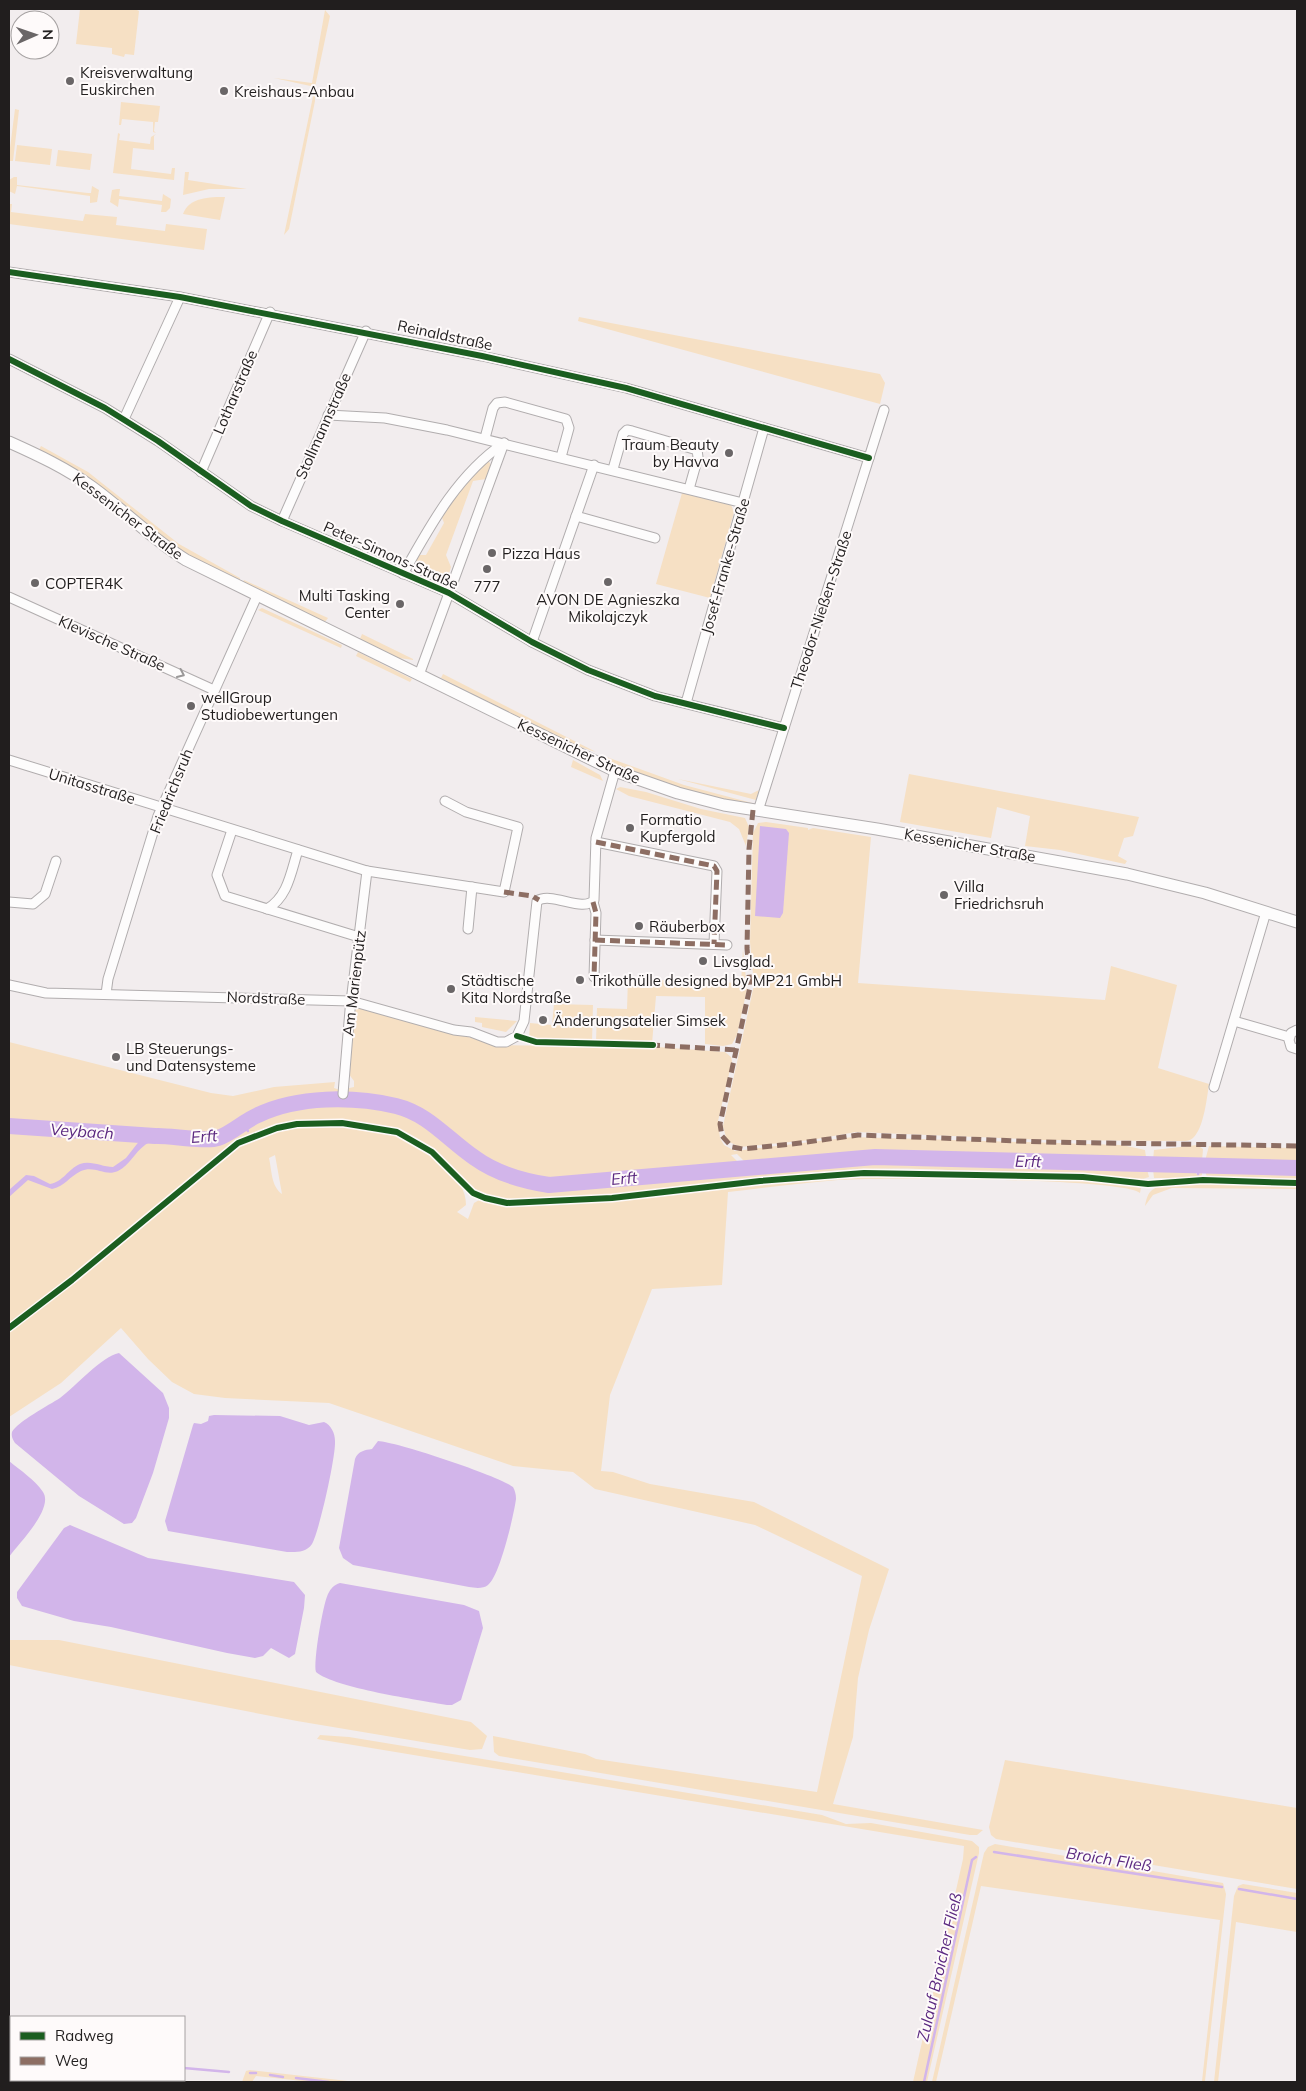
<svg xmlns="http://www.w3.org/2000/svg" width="1306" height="2091" viewBox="0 0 1306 2091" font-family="Mulish,sans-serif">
<rect width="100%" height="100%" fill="#f2edee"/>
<g fill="#f6e0c4" fill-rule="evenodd">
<polygon points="80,9 135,9 139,11 134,55 125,54 124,57 112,54 112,48 76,44"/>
<polygon points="325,10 330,16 315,87 315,101 289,229 284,235 315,87 274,78 312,83"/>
<polygon points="121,102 160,106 158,122 155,122 154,131 156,133 153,132 153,122 122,119 121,125 119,125"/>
<polygon points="15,109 19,110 13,161 9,161 9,156"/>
<polygon points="118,133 120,134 119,140 150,144 151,137 156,134 154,136 154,150 133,148 131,169 171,174 172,168 175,168 174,180 113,173"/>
<polygon points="17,145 52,149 50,165 15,161"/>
<polygon points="58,150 92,154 90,170 56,166"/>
<polygon points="185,172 189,172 188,180 247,189 209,189 183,195"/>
<polygon points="14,177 17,177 17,185 88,193 91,193 92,186 99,190 97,202 90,203 90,196 17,186 15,194 9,191 9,180"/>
<polygon points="117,189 120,189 119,196 162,201 163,194 171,199 170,208 166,212 161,212 162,205 119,199 118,207 110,202 112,190"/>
<path d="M 225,197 L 220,220 L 183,214 C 189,197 210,197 225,197 Z"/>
<polygon points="9,204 12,204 11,212 83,221 85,214 117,217 116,225 165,231 166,224 207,229 204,250 9,224"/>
<polygon points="579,317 880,374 885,383 880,404 578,321"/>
<polygon points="41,446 88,472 179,544 240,578 240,580 189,556 39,450"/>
<polygon points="488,460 491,465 486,479 473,481 446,555 451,567 448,577 439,580 431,577 432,573 427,571 425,574 415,571 413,567 419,555 426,555 444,523 441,515 455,495"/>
<polygon points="682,493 731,505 734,512 710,598 656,584"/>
<polygon points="244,580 328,618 325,622 243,582"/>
<polygon points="262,608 342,645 341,648 258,610"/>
<polygon points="362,634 413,659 413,660 399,658 360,639"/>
<polygon points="358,652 412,679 410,682 356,656"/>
<polygon points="443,674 596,752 577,746 441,678"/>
<path d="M 601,755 L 684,785 L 752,803 L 745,804 C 714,797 618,776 601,755 Z"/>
<polygon points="573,760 600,775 603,781 571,767"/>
<polygon points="909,774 1139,817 1133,836 1124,838 1118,856 1127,861 1125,864 1060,850 1025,846 1030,816 997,807 991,838 900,822"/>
<polygon points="678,779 751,794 759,790 756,800"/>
<polygon points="620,787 646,792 701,809 745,818 749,827 746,846 739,829 730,822 629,796 616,789"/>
<path d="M 766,822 L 808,828 L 808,830 L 813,828 L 871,837 L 858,983 L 1105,1000 L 1111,966 L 1177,985 L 1158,1068 L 1209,1084 C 1207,1097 1204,1128 1193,1138 C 1189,1142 1183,1141 1177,1141 L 1045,1140 L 856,1132 L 811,1140 L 740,1147 L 727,1141 L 723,1126 L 754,985 L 750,942 L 753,833 L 758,823 Z"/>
<polygon points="743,949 747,989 737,1035 732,1044 723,1046 705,1044 705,997 656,996 652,1044 596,1043 597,1008 627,1009 628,979 741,983"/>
<polygon points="554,1004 593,1005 592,1043 529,1039 530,1023 552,1025"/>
<path d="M 356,1006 L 497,1045 L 658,1047 L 725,1052 L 731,1057 L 732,1061 L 718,1121 L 720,1138 L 724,1145 L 735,1151 L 853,1137 L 1122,1145 L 1145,1150 L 1146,1157 L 1142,1160 L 1035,1155 L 888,1153 L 747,1164 L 737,1154 L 731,1155 L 740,1164 L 584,1180 L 549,1180 L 535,1178 L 502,1169 L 478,1156 L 421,1110 L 380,1099 L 345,1097 L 345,1104 C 369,1106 394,1106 416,1117 C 432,1125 444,1139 458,1151 C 482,1171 514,1185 545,1189 L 874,1161 L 967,1162 L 1147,1169 L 1149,1177 C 1131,1184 1106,1175 1087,1174 C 1031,1173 976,1171 920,1169 C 811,1165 703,1189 595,1196 C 567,1198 530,1206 503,1201 C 471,1195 457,1170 434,1150 C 411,1130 374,1123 344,1121 L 344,1125 C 387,1130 416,1137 447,1169 C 458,1180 466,1190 466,1205 L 457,1212 L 468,1219 L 474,1203 L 481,1199 L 505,1205 L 545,1205 L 866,1175 L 1087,1179 L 1118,1182 L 1141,1188 L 1140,1193 C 1123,1178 874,1177 838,1180 C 801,1183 764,1188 728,1192 L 722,1285 L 652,1289 L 610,1395 L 601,1471 L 613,1472 L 650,1484 L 754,1502 L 889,1569 L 869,1630 L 858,1678 L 853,1737 L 833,1804 L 983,1830 L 977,1835 L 970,1835 L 499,1756 L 494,1752 L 493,1736 L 585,1754 L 596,1759 L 817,1792 L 862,1576 L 755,1525 L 595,1489 L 573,1472 L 513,1466 L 329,1403 L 225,1398 L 194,1394 L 172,1382 L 148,1359 L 121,1328 L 61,1383 L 9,1417 L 9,1042 L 211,1093 L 233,1096 L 274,1087 L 335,1082 L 334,1088 L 340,1090 L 354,1087 L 354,1081 L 348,1073 ZM 275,1155 L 282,1194 C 271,1186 272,1171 269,1158 Z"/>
<polygon points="475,1017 517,1021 506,1032 482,1027 482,1023 475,1022"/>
<polygon points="1197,1145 1203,1149 1202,1161 1153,1160 1154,1150"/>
<polygon points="1209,1146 1297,1148 1297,1164 1205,1161"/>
<polygon points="1167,1168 1197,1169 1196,1174 1200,1174 1202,1169 1202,1175 1199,1178 1154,1178 1153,1169"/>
<polygon points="1205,1169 1297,1171 1297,1181 1207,1178"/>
<path d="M 1199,1182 L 1297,1185 L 1297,1189 L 1172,1188 L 1153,1195 L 1145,1206 C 1146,1201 1147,1195 1151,1191 C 1162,1181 1186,1183 1199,1182 Z"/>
<polygon points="9,1640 59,1640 471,1722 487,1736 482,1749 470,1750 297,1721 9,1665"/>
<polygon points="320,1735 349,1737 822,1815 846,1824 871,1823 972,1841 979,1847 979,1853 927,2082 913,2082 963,1859 964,1846 317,1739"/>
<polygon points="1005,1760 1297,1808 1297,1889 996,1839 991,1835 989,1827"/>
<polygon points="995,1844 1223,1883 1226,1894 1205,2081 1202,2081 1220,1920 981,1886 936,2082 932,2082 984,1853 988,1847"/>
<polygon points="1243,1884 1297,1893 1297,1932 1236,1922 1218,2082 1214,2082 1234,1896 1238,1886"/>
<polygon points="250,2070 357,2082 312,2082 256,2076 252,2082 242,2082 246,2071"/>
</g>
<g fill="#d2b5ea">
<polygon points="760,826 786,829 789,833 783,913 780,918 755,916"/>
<path d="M 169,1130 L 178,1136 C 170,1138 150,1141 145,1145 C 134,1153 130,1165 118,1171 C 105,1177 95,1165 81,1171 C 70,1176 64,1187 52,1189 L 28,1180 L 9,1197 L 9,1190 L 26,1175 L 34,1176 L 50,1184 C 63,1182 68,1169 80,1164 C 91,1160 102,1167 113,1167 L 126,1158 L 144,1135 Z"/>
<path d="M 119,1353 L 163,1393 L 169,1408 L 169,1418 L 153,1473 L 136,1518 L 132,1523 L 124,1524 L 79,1496 L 15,1443 C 13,1440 11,1436 12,1432 C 17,1422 49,1405 60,1398 C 76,1386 101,1357 119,1353 Z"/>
<path d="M 214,1415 L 280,1416 L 309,1425 L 324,1422 C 331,1425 335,1433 335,1441 C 336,1456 319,1532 312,1544 C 306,1553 296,1552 287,1552 L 168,1531 L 165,1521 L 193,1425 L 194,1423 L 201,1424 L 208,1421 L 209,1416 Z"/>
<path d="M 378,1441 C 397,1442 499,1476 513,1487 C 515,1491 516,1494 516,1499 C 514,1514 500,1576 488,1585 C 483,1589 475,1588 469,1587 L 353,1565 L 343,1558 L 339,1548 L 355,1459 C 358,1451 365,1450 372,1449 Z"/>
<path d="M 9,1461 C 20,1470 35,1480 43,1492 C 54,1509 19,1543 9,1557 Z"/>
<polygon points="70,1525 148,1558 294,1582 305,1595 304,1608 295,1654 289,1658 271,1648 263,1656 255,1658 227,1653 111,1627 74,1621 22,1606 17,1598 17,1592 64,1528"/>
<path d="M 340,1583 L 464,1605 L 479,1611 L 483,1628 L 461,1700 L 452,1705 L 447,1705 C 419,1700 335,1688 316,1672 C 313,1662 323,1604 328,1594 C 331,1588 334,1585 340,1583 Z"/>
</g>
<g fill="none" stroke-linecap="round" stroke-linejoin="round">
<g stroke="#d2b5ea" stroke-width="2.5">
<polyline points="243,1124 248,1131"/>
<polyline points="1198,1174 1201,1165"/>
<polyline points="994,1852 1222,1887"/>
<polyline points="1239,1889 1297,1899"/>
<polyline points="9,2048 11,2048"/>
<polyline points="184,2068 229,2072"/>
<polyline points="250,2073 256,2073"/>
<polyline points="270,2075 283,2077"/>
<polyline points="296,2078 329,2082"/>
<polyline points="924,2082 972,1860 976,1857"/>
</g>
<g stroke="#d2b5ea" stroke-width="16">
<polyline points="9,1126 155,1136"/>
<path d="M 158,1136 C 173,1136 207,1142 218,1138 C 232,1133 244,1121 258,1115 C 298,1096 353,1096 396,1106 C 429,1114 448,1140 475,1158 C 497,1174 523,1181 549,1185 L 875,1157 L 1297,1168"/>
</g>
<g stroke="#b1adae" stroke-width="11">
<g id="minor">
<polyline points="9,272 180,297 482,356 626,388 869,458"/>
<polyline points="9,359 105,408 158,441 251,506 282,521 449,593 532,642 588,670 655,696 784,728"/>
<polyline points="328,415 385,418 447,430 743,503"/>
<polyline points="124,419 180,297"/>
<polyline points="485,438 493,408 497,403 505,402 566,419 569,428 561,457"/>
<polyline points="613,469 623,434 627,430 632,431 697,450 698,457 689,489"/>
<polyline points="201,472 270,312"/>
<polyline points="576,516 655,538"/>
<polyline points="282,521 366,331"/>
<path d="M 403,574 C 430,526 457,475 504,443"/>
<polyline points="9,597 214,690"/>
<polyline points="532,642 594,465"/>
<polyline points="419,675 504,443"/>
<polyline points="686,703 764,428"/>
<polyline points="9,760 367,871 504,892 518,827 466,812 445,801"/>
<polyline points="758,811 884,410"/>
<polyline points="232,830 217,875 225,896 359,937"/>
<polyline points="596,842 714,866 717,871 714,944"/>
<polyline points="9,902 33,904 45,894 56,861"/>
<polyline points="593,902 596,913 594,977"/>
<path d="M 267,909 C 288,897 291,872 298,850"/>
<polyline points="468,929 472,887"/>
<polyline points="595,940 727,945"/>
<path d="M 9,985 L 46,993 L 351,1001 L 454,1030 L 471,1032 L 497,1042 L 506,1042 L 517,1036 L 524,1021 L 537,901 C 551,891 583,913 594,900 L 596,838 L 615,771"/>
<polyline points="106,994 108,979 158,816 257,596"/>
<polyline points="1234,1021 1289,1037"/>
<polyline points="1297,1030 1291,1033 1289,1040 1291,1047 1297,1049"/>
<polyline points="1214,1087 1266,912"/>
<polyline points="343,1094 350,1010 367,871"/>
</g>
</g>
<g stroke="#b1adae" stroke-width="13">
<path id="major" d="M 9,442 C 38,455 66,468 92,487 C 125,511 152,539 186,560 L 615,771 L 678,793 L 724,805 L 877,829 L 1127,874 L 1205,893 L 1297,922"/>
</g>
<use href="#minor" stroke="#fdfcfc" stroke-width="9"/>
<use href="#major" stroke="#fdfcfc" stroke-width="11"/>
<g stroke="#8d6e63" stroke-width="5" stroke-dasharray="10 5" stroke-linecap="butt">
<polyline points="753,810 749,849 747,948 750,987 720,1124 722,1136 732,1147 743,1149 792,1144 858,1135 1045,1142 1297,1146"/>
<polyline points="596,842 714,866 717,871 714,944"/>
<polyline points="504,892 532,896 539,900"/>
<polyline points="593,902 596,913 594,977"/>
<polyline points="595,940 727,945"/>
<polyline points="650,1045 737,1050"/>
</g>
<g stroke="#fefafa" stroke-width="9">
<g id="cycleway">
<polyline points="9,272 180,297 482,356 626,388 869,458"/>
<polyline points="9,359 105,408 158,441 251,506 282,521 449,593 532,642 588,670 655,696 784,728"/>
<polyline points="517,1036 536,1042 653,1045"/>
<polyline points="9,1328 72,1280 238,1143 277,1128 297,1124 342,1123 397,1132 432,1152 473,1193 485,1198 507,1203 612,1198 760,1181 864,1173 1083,1177 1148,1184 1203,1180 1297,1183"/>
</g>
</g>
<use href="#cycleway" stroke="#1b5e20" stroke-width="6"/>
</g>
<defs><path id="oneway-chevron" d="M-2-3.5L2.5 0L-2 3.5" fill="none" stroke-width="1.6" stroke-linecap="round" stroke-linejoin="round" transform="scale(1.25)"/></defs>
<use stroke="#9a9898" href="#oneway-chevron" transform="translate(181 674) rotate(25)"/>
<g fill="#6a6667" stroke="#fefafa" stroke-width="2">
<circle cx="70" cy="81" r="5"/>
<circle cx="224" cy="91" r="5"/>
<circle cx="729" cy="453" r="5"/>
<circle cx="492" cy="553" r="5"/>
<circle cx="487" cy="569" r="5"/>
<circle cx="608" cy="582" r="5"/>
<circle cx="35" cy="583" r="5"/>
<circle cx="400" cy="604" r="5"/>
<circle cx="191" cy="706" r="5"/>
<circle cx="630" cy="828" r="5"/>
<circle cx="944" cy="895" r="5"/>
<circle cx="639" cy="926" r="5"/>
<circle cx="703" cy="961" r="5"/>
<circle cx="580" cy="980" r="5"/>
<circle cx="451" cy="989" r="5"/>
<circle cx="543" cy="1020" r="5"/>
<circle cx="116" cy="1057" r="5"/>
</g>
<g text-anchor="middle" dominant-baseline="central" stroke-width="4" stroke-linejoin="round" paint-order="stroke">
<g font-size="15" fill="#211e1e" stroke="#fefafa" text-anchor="start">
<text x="80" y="72">Kreisverwaltung<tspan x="80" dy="17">Euskirchen</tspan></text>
<text x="234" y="91">Kreishaus-Anbau</text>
<text x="719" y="444" text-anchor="end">Traum Beauty<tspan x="719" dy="17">by Havva</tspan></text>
<text x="502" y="553">Pizza Haus</text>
<text x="45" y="583">COPTER4K</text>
<text x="487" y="586" text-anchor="middle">777</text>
<text x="390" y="595" text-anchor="end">Multi Tasking<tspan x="390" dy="17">Center</tspan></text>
<text x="608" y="599" text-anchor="middle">AVON DE Agnieszka<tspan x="608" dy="17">Mikolajczyk</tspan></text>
<text x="201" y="697">wellGroup<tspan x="201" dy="17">Studiobewertungen</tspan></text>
<text x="640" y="819">Formatio<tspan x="640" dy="17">Kupfergold</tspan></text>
<text x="954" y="886">Villa<tspan x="954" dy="17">Friedrichsruh</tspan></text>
<text x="649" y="926">Räuberbox</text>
<text x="713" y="961">Livsglad.</text>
<text x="461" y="980">Städtische<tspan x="461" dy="17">Kita Nordstraße</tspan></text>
<text x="590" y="980">Trikothülle designed by MP21 GmbH</text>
<text x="553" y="1020">Änderungsatelier Simsek</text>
<text x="126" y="1048">LB Steuerungs-<tspan x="126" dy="17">und Datensysteme</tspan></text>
</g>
<g font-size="15" fill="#211e1e" stroke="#fefafa">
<text transform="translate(445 335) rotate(12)">Reinaldstraße</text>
<text transform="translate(235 392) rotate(-67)">Lotharstraße</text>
<text transform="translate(323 426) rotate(-66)">Stollmannstraße</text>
<text transform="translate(128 516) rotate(37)">Kessenicher Straße</text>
<text transform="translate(391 555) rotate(24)">Peter-Simons-Straße</text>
<text transform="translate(725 566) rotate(-74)">Josef-Franke-Straße</text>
<text transform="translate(821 610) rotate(-72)">Theodor-Nießen-Straße</text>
<text transform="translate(112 643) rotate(24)">Klevische Straße</text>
<text transform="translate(579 751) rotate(25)">Kessenicher Straße</text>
<text transform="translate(92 786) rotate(17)">Unitasstraße</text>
<text transform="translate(171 791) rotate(-68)">Friedrichsruh</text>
<text transform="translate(970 845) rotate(10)">Kessenicher Straße</text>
<text transform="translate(354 983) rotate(-83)">Am Marienpütz</text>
<text transform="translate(266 998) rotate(2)">Nordstraße</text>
</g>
<g font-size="16" font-style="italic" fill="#5b2880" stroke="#fefafa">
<text transform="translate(82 1131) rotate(4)">Veybach</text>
<text transform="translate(204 1136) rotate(-4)">Erft</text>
<text transform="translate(1028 1161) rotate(1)">Erft</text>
<text transform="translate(624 1178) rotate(-5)">Erft</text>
<text transform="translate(1109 1859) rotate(9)">Broich Fließ</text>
<text transform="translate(939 1967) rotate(-77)">Zulauf Broicher Fließ</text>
</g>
</g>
<rect width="1306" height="2091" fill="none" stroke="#211e1e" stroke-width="20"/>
<rect x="10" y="2016" width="175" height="65" fill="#fefafa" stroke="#a6a2a2"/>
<rect x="20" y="2032" width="25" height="8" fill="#1b5e20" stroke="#a6a2a2"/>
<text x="55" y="2041" font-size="15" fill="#211e1e">Radweg</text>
<rect x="20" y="2057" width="25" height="8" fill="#8d6e63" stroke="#a6a2a2"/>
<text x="55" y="2066" font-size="15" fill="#211e1e">Weg</text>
<g transform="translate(35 35) rotate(88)"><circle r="24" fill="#fefafa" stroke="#a6a2a2"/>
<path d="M0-4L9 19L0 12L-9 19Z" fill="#6a6667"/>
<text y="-8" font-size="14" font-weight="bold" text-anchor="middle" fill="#211e1e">N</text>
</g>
</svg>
